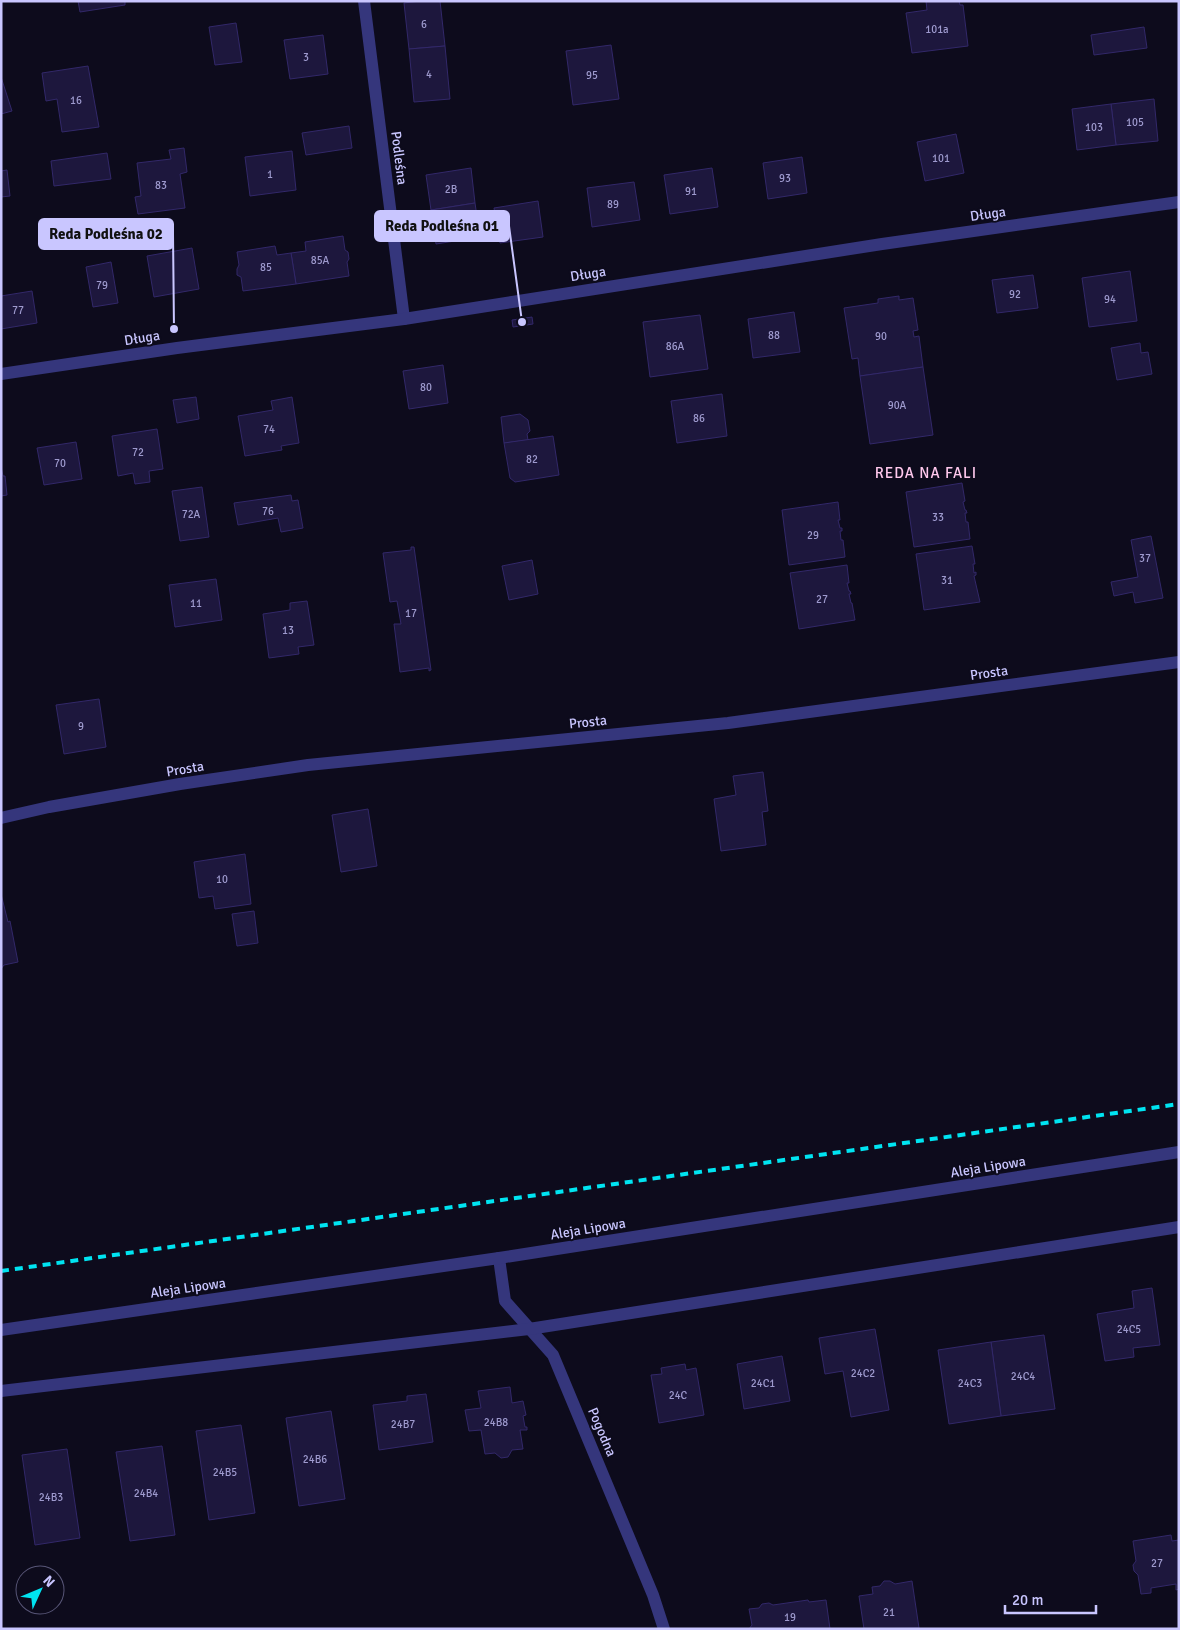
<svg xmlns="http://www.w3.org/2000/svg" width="1180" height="1630" viewBox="0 0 1180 1630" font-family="Signika,sans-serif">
<rect width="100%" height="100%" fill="#0d0b1c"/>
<g fill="#1d173d" stroke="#322869">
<polygon points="78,1 125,1 125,5 80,12"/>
<polygon points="420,1 440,1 445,46 409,49 404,3"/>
<polygon points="926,1 959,1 960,5 963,5 968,46 912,53 906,13 927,10"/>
<polygon points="236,23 242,62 215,65 209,27"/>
<polygon points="1144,27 1147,48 1094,55 1091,35"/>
<polygon points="323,35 328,74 290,79 284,40"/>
<polygon points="611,45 619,99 573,105 566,51"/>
<polygon points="445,46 450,99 414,102 409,49"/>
<polygon points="88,66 99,127 62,132 57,99 46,101 42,73"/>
<polygon points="1,77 12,111 1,114"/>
<polygon points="1154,99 1158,141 1116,145 1111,104"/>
<polygon points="1111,104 1116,145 1077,150 1072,109"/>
<polygon points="349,126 352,148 306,155 302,133"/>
<polygon points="956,134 964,173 925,181 917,142"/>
<polygon points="184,148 187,172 180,174 185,208 138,214 135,197 141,196 137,163 171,159 169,150"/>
<polygon points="292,151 296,190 250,196 245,157"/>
<polygon points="107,153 111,179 54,186 51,161"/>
<polygon points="802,157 807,193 768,199 763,163"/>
<polygon points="471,168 475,203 431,210 426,175"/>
<polygon points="712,168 718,207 670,214 664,175"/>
<polygon points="7,170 10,196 1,197 1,171"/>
<polygon points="634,182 640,220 592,227 587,188"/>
<polygon points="538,201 543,237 500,243 494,208"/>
<polygon points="475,203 480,237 436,244 431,210"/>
<polygon points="343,236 345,250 348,252 349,259 347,262 349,276 296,284 291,253 306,251 305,242"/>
<polygon points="275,246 277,255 291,253 296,284 243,291 241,277 237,275 237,269 239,265 237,252"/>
<polygon points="192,248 199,289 154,297 147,256"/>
<polygon points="111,262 118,303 93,307 86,267"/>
<polygon points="1130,271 1137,321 1089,327 1082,278"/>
<polygon points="1033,275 1038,308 997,313 992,280"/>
<polygon points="32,291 37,323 1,329 1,296"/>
<polygon points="899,296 899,300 913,298 918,330 913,331 914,337 919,336 923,367 860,376 858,358 852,359 844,308 878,303 878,299"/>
<polygon points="794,312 800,352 753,358 748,319"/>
<polygon points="700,315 708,369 650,377 643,322"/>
<polygon points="532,317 533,324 513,327 512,320"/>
<polygon points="1140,343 1141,353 1148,352 1152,374 1117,380 1111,348"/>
<polygon points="443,365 448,403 409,409 403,371"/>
<polygon points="923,367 933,435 870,444 860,376"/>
<polygon points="722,394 727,436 677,443 671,401"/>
<polygon points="196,397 199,419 177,423 173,400"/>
<polygon points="292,397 299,443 281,446 282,450 245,456 238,416 273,410 271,401"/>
<polygon points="520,414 528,420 530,431 527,434 528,440 504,443 501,417"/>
<polygon points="157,429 163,469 149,471 150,482 135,484 133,473 118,476 112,436"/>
<polygon points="553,436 559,475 515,482 510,478 504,443"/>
<polygon points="76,442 82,479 44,485 37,448"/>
<polygon points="1,467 3,476 5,476 7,495 1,496"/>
<polygon points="962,483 965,501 963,502 965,510 966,510 967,513 965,513 966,522 968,522 970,539 914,547 906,492"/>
<polygon points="202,487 209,537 180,541 172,491"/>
<polygon points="291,495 292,501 298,500 303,528 281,532 278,518 238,525 234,503"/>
<polygon points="838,502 840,520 838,520 840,528 842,528 842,531 840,531 841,540 843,540 845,557 789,565 782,510"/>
<polygon points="1151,536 1163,598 1135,603 1133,592 1114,596 1111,582 1138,577 1131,540"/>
<polygon points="972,546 975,564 973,564 974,573 976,572 976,575 974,576 980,602 924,610 916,554"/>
<polygon points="411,547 414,547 431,670 429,671 429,668 400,672 394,624 401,624 397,601 390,602 383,553 411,550"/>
<polygon points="532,560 538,594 509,600 502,566"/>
<polygon points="847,565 849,583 847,583 849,591 850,591 851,594 849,594 851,603 852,603 855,620 799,629 790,573"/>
<polygon points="216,579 222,620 175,627 169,585"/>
<polygon points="307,601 314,645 298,647 299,654 269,658 263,614 290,610 290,603"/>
<polygon points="99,699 106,747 64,754 56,705"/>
<polygon points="763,772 768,811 762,812 766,845 721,851 714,799 736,795 733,776"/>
<polygon points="368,809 377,866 341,872 332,815"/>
<polygon points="245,854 251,904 215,909 213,896 199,898 194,862"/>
<polygon points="1,894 8,922 10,921 18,962 4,965 1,969"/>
<polygon points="254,911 258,943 237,946 232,914"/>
<polygon points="1152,1288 1160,1345 1133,1348 1134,1357 1105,1361 1097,1314 1134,1308 1132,1291"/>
<polygon points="875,1329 889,1410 851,1417 843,1371 825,1374 819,1338"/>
<polygon points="1044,1335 1055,1409 1001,1416 991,1342"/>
<polygon points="991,1342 1001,1416 949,1424 938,1350"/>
<polygon points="782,1356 790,1401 744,1409 737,1364"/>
<polygon points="685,1364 686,1370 696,1368 704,1415 659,1423 651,1375 662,1374 661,1368"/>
<polygon points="510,1387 512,1403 523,1401 526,1415 523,1416 525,1427 527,1427 527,1430 520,1430 523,1449 512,1450 508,1457 501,1458 495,1453 485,1454 481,1430 469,1431 465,1410 481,1408 478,1391"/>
<polygon points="426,1394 433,1442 379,1450 373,1405 407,1401 407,1396"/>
<polygon points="331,1411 345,1499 299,1506 286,1418"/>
<polygon points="241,1425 255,1513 209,1520 196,1431"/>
<polygon points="162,1446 175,1535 130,1541 116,1452"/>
<polygon points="67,1449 80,1538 35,1545 22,1455"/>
<polygon points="1171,1535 1172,1541 1179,1540 1179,1589 1176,1590 1176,1584 1151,1588 1151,1593 1141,1594 1138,1575 1134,1571 1133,1565 1136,1561 1133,1541"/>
<polygon points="884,1581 890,1581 895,1584 912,1581 919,1628 864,1629 859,1596 873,1594 872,1587 880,1586"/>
<polygon points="808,1600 809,1602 826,1600 830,1629 749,1629 752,1625 749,1609 759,1608 762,1604 769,1603 773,1605"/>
</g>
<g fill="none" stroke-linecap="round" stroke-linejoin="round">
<g stroke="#35367c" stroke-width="12">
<polyline points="364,1 404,319"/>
<polyline points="1,818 49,807 180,784 308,765 728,723 1179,662"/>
<polyline points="499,1258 505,1301 553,1355 653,1595 664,1629"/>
<polyline points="1,1391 529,1329 1179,1227"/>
</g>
<g stroke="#35367c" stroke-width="12">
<polyline points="1,374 177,348 404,319 882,244 1179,202"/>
<polyline points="1,1330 499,1258 1179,1152"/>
</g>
<polyline stroke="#00e4f1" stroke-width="4" stroke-dasharray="8 6" stroke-linecap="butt" points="1,1271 1179,1104"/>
</g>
<g text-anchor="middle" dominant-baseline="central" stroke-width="4" stroke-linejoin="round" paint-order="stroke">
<g font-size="11" fill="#9e9ace">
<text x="424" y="24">6</text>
<text x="937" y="29">101a</text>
<text x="306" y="57">3</text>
<text x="429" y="74">4</text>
<text x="592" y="75">95</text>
<text x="76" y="100">16</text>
<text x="1135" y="122">105</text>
<text x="1094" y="127">103</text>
<text x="941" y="158">101</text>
<text x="270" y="174">1</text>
<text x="785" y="178">93</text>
<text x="161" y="185">83</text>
<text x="451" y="189">2B</text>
<text x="691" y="191">91</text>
<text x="613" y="204">89</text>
<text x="320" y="260">85A</text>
<text x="266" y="267">85</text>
<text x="102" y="285">79</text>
<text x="1015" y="294">92</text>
<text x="1110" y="299">94</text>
<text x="18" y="310">77</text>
<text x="774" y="335">88</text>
<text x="881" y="336">90</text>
<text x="675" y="346">86A</text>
<text x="426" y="387">80</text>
<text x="897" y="405">90A</text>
<text x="699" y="418">86</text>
<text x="269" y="429">74</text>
<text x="138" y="452">72</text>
<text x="532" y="459">82</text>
<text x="60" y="463">70</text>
<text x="268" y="511">76</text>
<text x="191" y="514">72A</text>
<text x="938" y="517">33</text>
<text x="813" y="535">29</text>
<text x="1145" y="558">37</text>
<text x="947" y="580">31</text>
<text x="822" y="599">27</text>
<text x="196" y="603">11</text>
<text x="411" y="613">17</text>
<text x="288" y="630">13</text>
<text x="81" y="726">9</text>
<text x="222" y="879">10</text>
<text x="1129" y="1329">24C5</text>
<text x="863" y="1373">24C2</text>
<text x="1023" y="1376">24C4</text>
<text x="763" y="1383">24C1</text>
<text x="970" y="1383">24C3</text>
<text x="678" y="1395">24C</text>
<text x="496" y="1422">24B8</text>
<text x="403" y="1424">24B7</text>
<text x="315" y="1459">24B6</text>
<text x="225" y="1472">24B5</text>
<text x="146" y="1493">24B4</text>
<text x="51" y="1497">24B3</text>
<text x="1157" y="1563">27</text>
<text x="889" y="1612">21</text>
<text x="790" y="1617">19</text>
</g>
<g font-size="14" fill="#c9c6ff" stroke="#0d0b1c">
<text transform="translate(399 158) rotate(83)">Podleśna</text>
<text transform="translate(988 214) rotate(-8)">Długa</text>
<text transform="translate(588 274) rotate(-9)">Długa</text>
<text transform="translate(142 338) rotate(-9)">Długa</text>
<text transform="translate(989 673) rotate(-8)">Prosta</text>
<text transform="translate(588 722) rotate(-6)">Prosta</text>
<text transform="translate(185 769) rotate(-9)">Prosta</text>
<text transform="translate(988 1167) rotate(-9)">Aleja Lipowa</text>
<text transform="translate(588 1229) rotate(-9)">Aleja Lipowa</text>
<text transform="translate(188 1288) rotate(-8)">Aleja Lipowa</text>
<text transform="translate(602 1432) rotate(67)">Pogodna</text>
</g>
<g font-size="15" letter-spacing="1" fill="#ffc8ed" stroke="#0d0b1c">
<text x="926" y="473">REDA NA FALI</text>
</g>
</g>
<path fill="none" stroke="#c9c6ff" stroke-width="2" d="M522 322L509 226M174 329L173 234"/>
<g fill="#c9c6ff" stroke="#0d0b1c" stroke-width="2">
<circle cx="522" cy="322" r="5"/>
<circle cx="174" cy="329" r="5"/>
</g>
<g fill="#c9c6ff" stroke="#c9c6ff" stroke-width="2">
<rect x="375" y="211" width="134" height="30" rx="5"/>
<rect x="39" y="219" width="134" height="30" rx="5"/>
</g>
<g font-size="15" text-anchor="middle" font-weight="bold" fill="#111">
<text x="442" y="231">Reda Podleśna 01</text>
<text x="106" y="239">Reda Podleśna 02</text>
</g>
<rect width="1180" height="1630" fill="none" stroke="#c9c6ff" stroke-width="5"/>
<g transform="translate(40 1590) rotate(46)"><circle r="24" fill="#0d0b1c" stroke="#585677"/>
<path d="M0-4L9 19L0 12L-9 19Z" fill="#00e4f1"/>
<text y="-8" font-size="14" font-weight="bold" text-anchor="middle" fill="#c9c6ff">N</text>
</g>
<path d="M1005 1605v8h91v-8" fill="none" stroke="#c9c6ff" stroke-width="2.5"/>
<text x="1012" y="1605" font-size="15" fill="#c9c6ff" stroke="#0d0b1c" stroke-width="4" paint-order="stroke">20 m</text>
</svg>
